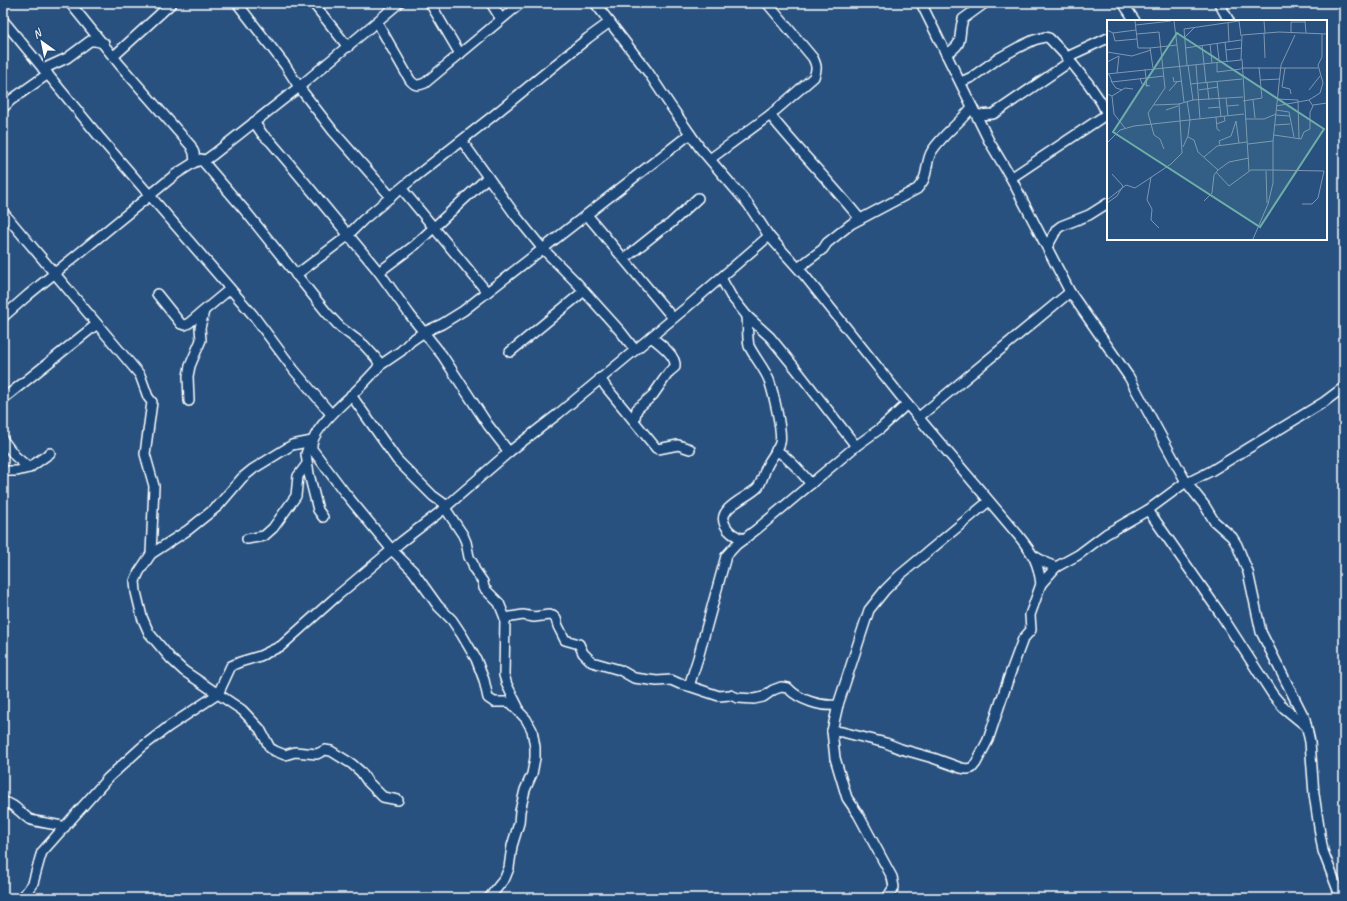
<svg xmlns="http://www.w3.org/2000/svg" width="1347" height="901" viewBox="0 0 1347 901" font-family="Caveat,sans-serif">
<rect width="100%" height="100%" fill="#28517f"/>
<filter id="ink" filterUnits="userSpaceOnUse"><feTurbulence type="fractalNoise" baseFrequency=".025" numOctaves="2"/><feDisplacementMap in="SourceGraphic" scale="8" xChannelSelector="R" yChannelSelector="G"/><feConvolveMatrix kernelMatrix="1 2 1 2 8 2 1 2 1" color-interpolation-filters="sRGB"/></filter>
<g filter="url(#ink)">
<g fill="none" stroke-linecap="round" stroke-linejoin="round">
<g stroke="#fff" stroke-width="12">
<g id="minor">
<polyline points="70,3 120,65 191,146 194,153 195,162"/>
<polyline points="237,3 285,65 299,87 333,131 391,197"/>
<polyline points="313,3 348,47"/>
<polyline points="430,3 460,54"/>
<polyline points="491,3 501,19"/>
<path d="M 595,3 L 648,72 L 670,105 L 700,148 L 748,204 L 769,236 L 805,276 L 907,404 L 1018,535 C 1032,553 1038,560 1041,584"/>
<polyline points="921,3 989,141 1011,178 1070,292 1129,377 1186,482 1205,506 1214,521 1232,537 1237,545 1248,572 1261,632 1305,719 1310,742 1314,794 1320,834 1323,851 1341,898"/>
<polyline points="1123,3 1135,21"/>
<polyline points="1219,3 1229,21"/>
<polyline points="3,20 101,139 253,315 294,370 331,414"/>
<path d="M 377,22 L 410,80 C 415,86 418,86 425,83 L 521,3"/>
<path d="M 946,54 C 966,43 957,37 963,19 L 985,3"/>
<polyline points="114,56 172,3"/>
<polyline points="1067,57 1108,38"/>
<polyline points="43,69 67,58 90,41 95,41 104,43"/>
<polyline points="961,82 972,77 999,58 1019,47 1034,40 1045,37 1049,38 1067,57 1082,76 1088,83 1101,102 1108,116"/>
<polyline points="3,108 11,100 48,74"/>
<path d="M 770,115 C 799,151 831,183 860,219"/>
<polyline points="977,115 993,114 998,111 1071,61"/>
<polyline points="254,122 263,135 271,142 288,162 379,272 410,315 442,355 488,425 509,452"/>
<polyline points="462,141 516,216 542,248 576,282 621,332 635,350"/>
<path d="M 201,159 L 247,213 L 327,313 L 340,327 L 364,345 L 375,357 L 378,361 L 379,366 L 376,370 C 368,379 360,387 352,395 C 341,405 309,433 312,449 L 345,493 L 392,550 L 413,571 L 438,606 L 452,620 L 462,635 L 476,659 L 484,680 L 488,698 L 494,702 L 507,702 L 511,703 L 526,719 L 532,730 L 535,747 L 535,758 L 532,774 L 525,790 L 520,811 L 519,823 L 512,846 L 509,868 L 505,878 L 489,898"/>
<path d="M 710,159 L 770,115 L 814,77 C 817,69 817,66 813,58 L 767,3"/>
<polyline points="1011,178 1107,114"/>
<polyline points="402,189 487,292"/>
<polyline points="3,212 140,375 148,397 152,402 145,454 154,486 151,554 139,572 135,581 136,592 142,617 149,633 171,659 184,671 218,694 242,710 260,729 270,748 275,751 285,755 295,752 317,754 325,750 331,751 352,764 361,772 368,782 383,797 398,800"/>
<path d="M 587,215 C 616,249 644,284 673,318"/>
<polyline points="1047,247 1057,229 1061,226 1089,215 1108,203"/>
<polyline points="624,259 659,231 670,224 698,198"/>
<path d="M 798,268 L 823,249 L 827,243 L 851,224 L 917,189 C 919,187 921,184 923,181 C 928,172 926,160 932,151 C 943,134 960,123 972,107"/>
<polyline points="379,272 415,245 488,177"/>
<polyline points="296,275 345,238 363,220 411,180 494,115 588,38 610,22"/>
<polyline points="721,278 731,296 747,316 770,337 796,369 856,446"/>
<polyline points="157,294 181,324 185,325 189,323 230,289"/>
<polyline points="3,317 28,295 176,174 195,162 207,159 214,154 299,87 399,3"/>
<polyline points="510,352 584,291"/>
<polyline points="379,366 401,351 411,341 424,332 442,324 463,311 690,134"/>
<polyline points="600,378 606,387 656,448 658,449 678,445 690,449"/>
<polyline points="351,395 397,460 433,496 447,506"/>
<polyline points="3,399 97,324"/>
<polyline points="189,401 188,376 190,366 201,340 200,328 204,311"/>
<polyline points="919,417 1070,292"/>
<path d="M 634,421 L 637,409 L 653,395 L 669,372 L 675,367 C 677,356 659,343 651,337"/>
<polyline points="3,440 15,456 29,468"/>
<polyline points="311,444 308,448 306,454 309,474 318,510 323,517"/>
<path d="M 776,450 C 790,459 800,471 811,484"/>
<polyline points="3,471 17,471 29,468 50,453"/>
<polyline points="1187,483 1211,471 1288,424 1324,402 1344,387"/>
<polyline points="445,508 463,535 466,542 469,557 473,564 474,569 483,582 484,588 499,603 505,618 504,675 507,685 518,707"/>
<polyline points="1148,510 1222,616 1273,695 1284,708 1306,726"/>
<polyline points="247,539 264,536 273,528 296,496 298,476 307,464"/>
<path d="M 744,539 C 736,537 729,533 725,525 C 716,507 750,497 758,487 C 763,480 764,471 768,464 C 771,458 778,450 780,443 C 783,432 773,392 769,380 C 764,368 755,358 749,346 C 747,337 748,326 747,316"/>
<polyline points="151,554 188,530 218,506 242,478 253,469 292,445 312,441"/>
<polyline points="1034,556 1046,563 1056,567"/>
<path d="M 505,618 L 523,615 L 534,617 L 549,615 L 553,616 L 556,619 L 558,626 L 565,640 L 579,644 L 583,653 L 592,662 L 620,670 L 634,678 L 657,681 L 671,680 L 680,684 L 689,686 L 719,696 L 730,695 L 738,698 L 754,699 L 763,697 L 773,690 L 781,687 L 788,688 C 799,700 821,707 838,705"/>
<polyline points="689,686 698,658 726,556 736,545 757,529 856,446 881,428 907,404"/>
<polyline points="832,731 842,732 886,743 901,749 933,758 961,768 967,769 972,768 976,763 988,740 1010,674 1023,639 1031,630 1030,615 1041,584 1056,567 1078,555 1106,534 1148,510 1186,482"/>
<path d="M 3,802 C 14,803 20,813 29,819 C 34,822 57,824 65,827"/>
<polyline points="22,898 33,883 40,858 42,852 108,778 142,747 168,727 218,694 231,666 240,662 260,656 281,646 337,596 401,542 440,512 509,452 558,414 687,307 769,236"/>
<polyline points="887,898 894,887 892,877 858,814 847,798 835,758 832,731 838,705 869,610 885,590 900,575 989,501"/>
</g>
</g>
<use href="#minor" stroke="#1f4a7a" stroke-width="9"/>
</g>
</g>
<g transform="translate(1107 20)">
<rect width="220" height="220" fill="#28517f"/>
<path fill="none" stroke="#7e97b2" stroke-width="1" d="M 67,1 L 77,82M 132,1 L 134,16M 157,1 L 158,13M 198,1 L 199,13M 121,3 L 122,22M 29,5 L 64,1M 0,10 L 6,13 L 29,10M 184,12 L 184,2 L 198,2M 6,13 L 8,21 L 30,19 L 28,1M 157,13 L 158,38M 30,14 L 52,12 L 58,68 L 41,93 L 47,115 L 53,119 L 57,129M 77,18 L 88,7M 30,19 L 31,28 L 43,28M 118,22 L 120,41M 110,23 L 112,39M 103,24 L 105,43M 95,25 L 99,63M 78,28 L 134,20M 119,30 L 135,28M 0,32 L 25,36 L 44,30M 135,39 L 142,151M 0,42 L 12,36M 110,42 L 110,52 L 134,49M 80,45 L 77,9 L 132,1M 89,45 L 93,99M 46,48 L 43,28 L 70,25M 134,48 L 211,48M 178,48 L 175,67 L 183,69 L 184,74M 38,49 L 40,67M 10,53 L 12,36M 0,54 L 134,40 L 135,15 L 172,12 L 220,14M 2,54 L 5,62 L 57,56M 66,57 L 67,62 L 75,61M 33,58 L 35,64 L 43,66M 153,60 L 173,59M 4,61 L 9,68 L 15,70M 110,61 L 114,97M 100,62 L 102,80M 83,64 L 135,59M 92,70 L 111,67M 202,70 L 213,56M 62,71 L 70,62M 0,74 L 5,76 L 7,94 L 18,108M 5,76 L 18,68 L 26,69M 119,78 L 121,96M 170,79 L 191,80 L 192,119M 85,80 L 136,77M 146,80 L 148,98M 80,81 L 83,100M 136,81 L 155,78 L 152,47M 47,85 L 73,84M 206,85 L 220,83M 120,86 L 132,85M 169,86 L 202,80 L 213,73 L 216,63 L 211,45 L 215,37 L 215,14M 101,88 L 113,87M 59,90 L 71,86M 169,90 L 182,92 L 187,117M 168,95 L 183,96M 109,97 L 110,109 L 113,111M 138,99 L 157,99 L 169,94M 129,101 L 132,123M 109,104 L 118,101 L 117,96M 168,105 L 183,104M 167,115 L 194,119 L 197,112 L 203,109 L 203,92 L 206,86 L 202,80M 81,117 L 87,120 L 91,132 L 111,150M 1,122 L 13,110 L 27,106 L 137,94M 141,124 L 166,121M 113,125 L 112,121 L 124,116 L 129,101M 76,127 L 81,116 L 83,100M 97,137 L 110,126 L 140,122M 165,150 L 217,151 L 211,178 L 205,184 L 195,184M 159,151 L 160,183M 109,152 L 122,166 L 144,150 L 165,150M 44,157 L 40,180 L 45,189 L 44,200 L 52,208M 0,180 L 19,165 L 28,168 L 64,144 L 75,133 L 72,84 L 86,80 L 81,45M 97,181 L 105,173 L 107,155 L 111,150 L 122,142 L 142,138M 0,183 L 10,176 L 16,166 L 5,154M 146,219 L 161,184 L 166,163 L 166,121 L 174,45 L 188,15"/>
<path fill="#6fada8" fill-opacity="0.15" stroke="#6fada8" stroke-width="2" d="M 70,13 L 217,109 L 153,207 L 6,112 Z"/>
<rect width="220" height="220" fill="none" stroke="#fff" stroke-width="2"/>
</g>
<rect width="1347" height="901" fill="none" stroke="#1f4a7a" stroke-width="16"/>
<rect x="8" y="8" width="1331" height="885" fill="none" stroke="#fff" stroke-width="1.5" filter="url(#ink)"/>
<g transform="translate(42 42) rotate(327)" stroke="#1f4a7a" stroke-width="3" paint-order="stroke">
<path d="M0-3L7 15L0 10L-7 15Z" fill="#ffffff"/>
<text y="-6" font-size="11" font-weight="bold" text-anchor="middle" fill="#ffffff">N</text>
</g>
</svg>
